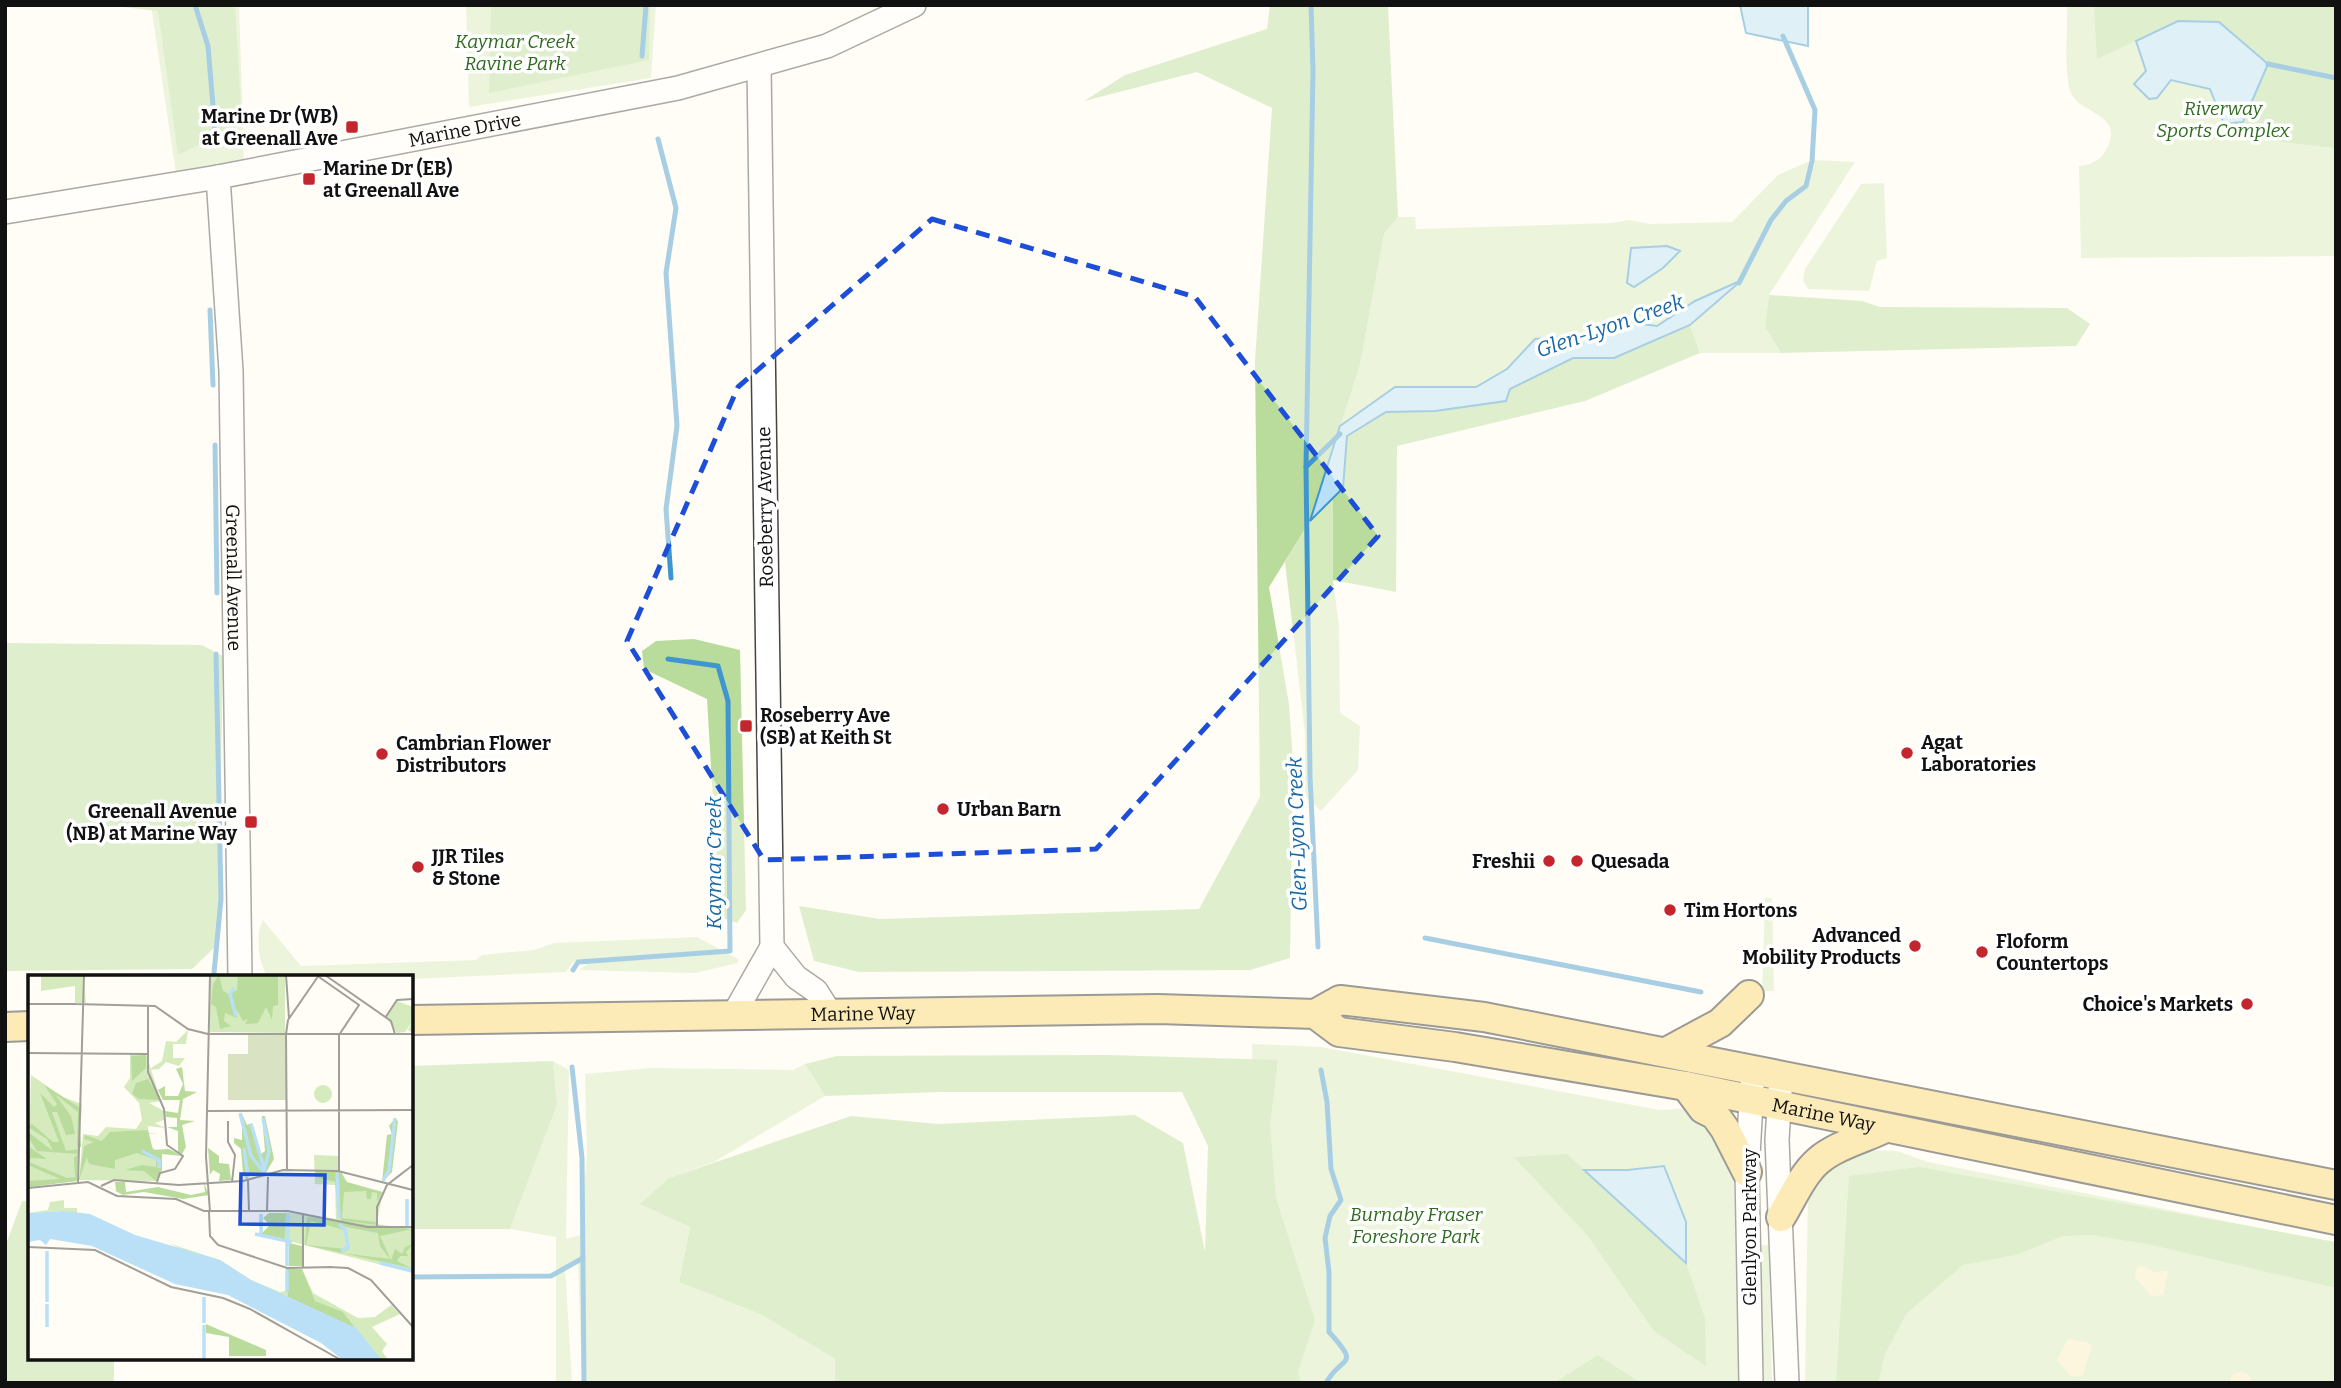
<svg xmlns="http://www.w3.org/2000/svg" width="2341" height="1388" viewBox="0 0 2341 1388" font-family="Bitter,serif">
<rect width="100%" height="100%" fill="#fffdf5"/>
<g fill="#d5ebbd">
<polygon points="151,5 239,5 244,160 176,174"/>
<polygon points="466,5 656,5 651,78 469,107"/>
<path d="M 2067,5 L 2336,5 L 2336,256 L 2081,258 L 2079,166 C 2090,165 2100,161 2106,150 C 2126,113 2079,114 2071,93 C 2063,73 2068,28 2067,5 Z"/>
<polygon points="1812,160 1855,162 1769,295 1765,327 1781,353 1700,353 1690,325 1740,282 1695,301 1657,326 1626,322 1597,333 1535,339 1507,369 1476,387 1450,386 1340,426 1360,365 1384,234 1398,217 1415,217 1416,229 1612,223 1629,220 1650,224 1732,222 1778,175"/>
<polygon points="1884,183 1887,258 1877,261 1869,291 1808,289 1803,280 1805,269 1861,184"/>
<polygon points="1333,498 1333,580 1339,626 1340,713 1360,726 1358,770 1321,811 1305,796 1305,734 1285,562 1310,521"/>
<polygon points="1765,898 1772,898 1774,991 1762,991"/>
<path d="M 263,920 L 301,966 L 476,960 L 482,955 L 534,950 L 554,943 L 697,937 L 738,959 L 738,963 L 695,973 L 579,970 L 586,965 L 580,959 L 572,963 L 566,972 L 411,979 L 411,977 L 268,977 C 258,963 255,935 263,920 Z"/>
<path d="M 1252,1044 L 1321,1047 L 1660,1110 C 1667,1110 1676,1108 1683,1109 C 1714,1111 1729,1158 1734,1183 L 1739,1383 L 1260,1383 Z"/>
<polygon points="553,1061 569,1070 566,1239 580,1235 587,1155 585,1074 652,1068 793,1070 805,1064 825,1096 714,1162 669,1178 690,1227 679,1282 760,1314 835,1359 835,1383 582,1383 578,1261 565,1266 572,1383 556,1383 556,1237 510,1229 557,1105"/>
<polygon points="1866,1150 1897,1151 1928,1162 2336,1243 2336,1383 1805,1383 1808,1193 1823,1168"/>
<polygon points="1756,1245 1769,1245 1772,1383 1759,1383"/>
</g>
<g fill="#b9dc9c">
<polygon points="106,5 235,5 242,124 178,155 158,11"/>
<polygon points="491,5 650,5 649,60 489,93"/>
<polygon points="1270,5 1388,5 1398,217 1384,234 1360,365 1310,521 1269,587 1289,704 1293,762 1290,958 1250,970 859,972 814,961 799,906 880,919 1199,909 1260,797 1255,361 1272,108 1197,72 1084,101 1125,75 1267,29"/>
<polygon points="2094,5 2336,5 2336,148 2281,142 2243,122 2253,104 2178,21 2097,59"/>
<polygon points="1769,295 1862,301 1880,307 2067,308 2090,324 2076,346 1781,353 1765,327"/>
<polygon points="1690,325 1700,353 1585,401 1397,446 1396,592 1333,580 1333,498 1343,488 1347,436 1386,412 1435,411 1506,401 1509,389 1574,358 1614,358"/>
<polygon points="694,639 740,650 746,910 737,923 720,917 707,699 644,669 642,651 656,641"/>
<polygon points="5,643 202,645 223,656 218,944 192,969 5,971"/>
<polygon points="1107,1055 1278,1060 1270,1125 1276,1198 1315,1320 1298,1371 1301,1383 835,1383 835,1359 760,1314 679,1282 690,1227 640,1204 669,1178 851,1116 938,1124 1135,1115 1183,1143 1205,1252 1208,1146 1182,1092 941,1092 825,1096 805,1064 837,1056"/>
<polygon points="553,1061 557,1105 510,1229 411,1229 411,1066"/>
<polygon points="1567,1154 1686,1263 1705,1318 1706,1366 1654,1331 1587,1235 1514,1157"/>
<polygon points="1919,1167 2336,1242 2336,1288 2147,1244 2092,1235 2063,1236 2016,1255 1963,1265 1906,1314 1885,1354 1878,1383 1836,1383 1849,1176"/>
<polygon points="22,1201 30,1201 30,1358 114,1358 114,1383 5,1381 5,1247"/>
<polygon points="1598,1355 1641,1383 1554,1383"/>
</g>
<g fill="#fbeec1">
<polygon points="2141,1265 2154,1272 2168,1271 2163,1295 2151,1296 2135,1277 2136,1269"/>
<polygon points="2068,1339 2089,1343 2092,1346 2082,1377 2070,1376 2057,1360"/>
<polygon points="2240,1372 2248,1374 2253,1383 2229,1383 2232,1375"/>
</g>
<g fill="#b9e0f7" stroke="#3f96cf" stroke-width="2">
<polygon points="1740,5 1808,5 1808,46 1746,33"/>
<polygon points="2178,21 2219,22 2268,64 2243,122 2224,124 2210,89 2171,80 2157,98 2149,99 2134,84 2146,71 2136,41"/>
<polygon points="1667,246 1680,251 1663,268 1634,287 1627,283 1631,248"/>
<polygon points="1742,280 1690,325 1614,358 1573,358 1510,389 1506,401 1435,411 1386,412 1347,436 1343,488 1310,521 1340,426 1395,387 1476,387 1507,369 1535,339 1597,333 1626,322 1657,326 1695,301"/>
<polygon points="1664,1166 1686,1222 1686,1263 1584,1170 1627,1170"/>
</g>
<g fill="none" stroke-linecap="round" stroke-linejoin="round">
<g stroke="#3f96cf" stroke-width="5">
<polyline points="195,5 208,46 216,142"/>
<polyline points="642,56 646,5"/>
<polyline points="2268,64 2336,78"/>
<polyline points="658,139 676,208 666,273 677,426 666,509 671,578"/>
<polyline points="1739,283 1771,220 1786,201 1806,186 1812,161 1815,110 1783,36"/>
<polyline points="210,310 213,385"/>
<polyline points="215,445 217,593"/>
<polyline points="1306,467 1313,71 1311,5"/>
<polyline points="1425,938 1701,992"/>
<polyline points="1318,947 1310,776 1306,467 1340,434"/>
<polyline points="573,970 578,962 730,951 728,701 718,666 668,659"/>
<polyline points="214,973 221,899 216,654"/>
<polyline points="572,1067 582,1158 584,1383"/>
<path d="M 1321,1070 L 1327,1102 L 1331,1169 L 1341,1200 L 1330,1216 L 1325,1238 L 1329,1272 L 1329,1332 C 1362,1368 1341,1355 1326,1383"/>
<polyline points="411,1277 551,1276 583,1258"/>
</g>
<g stroke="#444" stroke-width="26">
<g id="tertiary">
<path id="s1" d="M 218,177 L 231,371 L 240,977"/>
<path id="s2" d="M 5,212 L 218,177 L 678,88 L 827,46 L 914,5"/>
<polyline points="772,947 796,977 816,991 830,1013"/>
<polyline points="734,1014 772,947 759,67"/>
<polyline points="1781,1076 1777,1140 1787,1383"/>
<polyline points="1751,1383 1747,1172 1752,1085"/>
</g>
</g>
<g stroke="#222" stroke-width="32">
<g id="primary">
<polyline points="1315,1014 1340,1000 1484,1017 2336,1185"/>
<path id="s3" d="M 411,1020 L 1158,1009 L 1315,1014 L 1339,1032 L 1455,1047 L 1686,1086 L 2336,1220"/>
<polyline points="5,1027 30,1026"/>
<polyline points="1668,1051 1720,1023 1749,995"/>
<polyline points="1686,1086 1703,1109 1715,1115 1725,1129 1747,1172"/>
<path d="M 1781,1217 C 1792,1199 1802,1175 1818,1161 C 1835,1146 1862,1139 1883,1129"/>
</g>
</g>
<use href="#tertiary" stroke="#fff" stroke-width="23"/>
<use href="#primary" stroke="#f9d66b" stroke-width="28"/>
</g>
<path d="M0 0H2341V1388H0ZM 932,219 L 1195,297 L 1378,536 L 1096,849 L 764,860 L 627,641 L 738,387 Z" fill="#fffdf5" fill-opacity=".55" fill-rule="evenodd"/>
<path fill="none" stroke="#1d4ed8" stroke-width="5" stroke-dasharray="14 9" stroke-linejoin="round" d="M 932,219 L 1195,297 L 1378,536 L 1096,849 L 764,860 L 627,641 L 738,387 Z"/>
<g fill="#c4262e" stroke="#fff" stroke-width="2.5">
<rect x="345" y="120" width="14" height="14" rx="3.5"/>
<rect x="302" y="172" width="14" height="14" rx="3.5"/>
<rect x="739" y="719" width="14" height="14" rx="3.5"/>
<circle cx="1907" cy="753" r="7"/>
<circle cx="382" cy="754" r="7"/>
<circle cx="943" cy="809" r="7"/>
<rect x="244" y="815" width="14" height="14" rx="3.5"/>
<circle cx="1549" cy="861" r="7"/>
<circle cx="1577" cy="861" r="7"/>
<circle cx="418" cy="867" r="7"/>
<circle cx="1670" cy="910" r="7"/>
<circle cx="1915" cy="946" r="7"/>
<circle cx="1982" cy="952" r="7"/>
<circle cx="2247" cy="1004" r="7"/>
</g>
<g text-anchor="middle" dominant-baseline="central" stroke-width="7" stroke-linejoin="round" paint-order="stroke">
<g font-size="19" font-style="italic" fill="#2f6b1f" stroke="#fff">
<text x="515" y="41">Kaymar Creek<tspan x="515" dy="22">Ravine Park</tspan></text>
<text x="2223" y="108">Riverway<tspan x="2223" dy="22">Sports Complex</tspan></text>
<text x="1416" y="1214">Burnaby Fraser<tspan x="1416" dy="22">Foreshore Park</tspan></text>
</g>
<g font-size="19" font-weight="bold" fill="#111" stroke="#fff" text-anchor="start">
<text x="338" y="116" text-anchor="end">Marine Dr (WB)<tspan x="338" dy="22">at Greenall Ave</tspan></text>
<text x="323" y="168">Marine Dr (EB)<tspan x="323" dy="22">at Greenall Ave</tspan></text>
<text x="760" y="715">Roseberry Ave<tspan x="760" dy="22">(SB) at Keith St</tspan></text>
<text x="1921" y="742">Agat<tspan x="1921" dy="22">Laboratories</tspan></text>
<text x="396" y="743">Cambrian Flower<tspan x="396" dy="22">Distributors</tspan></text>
<text x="957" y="809">Urban Barn</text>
<text x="237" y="811" text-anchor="end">Greenall Avenue<tspan x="237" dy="22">(NB) at Marine Way</tspan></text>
<text x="432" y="856">JJR Tiles<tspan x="432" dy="22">&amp; Stone</tspan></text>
<text x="1535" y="861" text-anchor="end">Freshii</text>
<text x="1591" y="861">Quesada</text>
<text x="1684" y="910">Tim Hortons</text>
<text x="1901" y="935" text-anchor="end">Advanced<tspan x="1901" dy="22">Mobility Products</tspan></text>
<text x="1996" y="941">Floform<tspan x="1996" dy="22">Countertops</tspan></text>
<text x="2233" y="1004" text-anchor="end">Choice's Markets</text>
</g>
<g font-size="19" fill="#111" stroke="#fff">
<text stroke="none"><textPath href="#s2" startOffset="467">Marine Drive</textPath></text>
<text transform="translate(765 507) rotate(-91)">Roseberry Avenue</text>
<text stroke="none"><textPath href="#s1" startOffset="401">Greenall Avenue</textPath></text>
<text stroke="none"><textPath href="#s3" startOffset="452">Marine Way</textPath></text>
<text stroke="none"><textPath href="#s3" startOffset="1426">Marine Way</textPath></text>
<text transform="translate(1749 1227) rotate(-90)">Glenlyon Parkway</text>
</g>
<g font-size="21" font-style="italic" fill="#1768a6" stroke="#fff">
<text transform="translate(1610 326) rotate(-19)">Glen-Lyon Creek</text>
<text transform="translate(1297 834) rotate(-92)">Glen-Lyon Creek</text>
<text transform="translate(714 863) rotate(-90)">Kaymar Creek</text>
</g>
</g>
<g transform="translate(28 975)">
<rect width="385" height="385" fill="#fffdf5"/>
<path d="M 13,0 L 55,0 L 58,28 L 47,28 L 47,11 L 13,16 ZM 182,0 L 257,0 L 257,58 L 182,57 ZM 369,26 L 385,32 L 385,58 L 380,55 L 384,47 L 377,57 L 369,58 L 358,42 ZM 160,55 L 158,69 L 145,69 L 145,83 L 157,83 L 151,91 L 138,87 L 131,94 L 120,95 L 134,86 L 138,66 L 148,67 ZM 102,79 L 118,79 L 133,126 L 121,128 L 136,136 L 136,145 L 127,148 L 137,153 L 120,151 L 120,158 L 130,159 L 120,159 L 120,170 L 132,177 L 129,206 L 51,205 L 55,159 L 70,161 L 78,152 L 108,154 L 114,145 L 111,128 L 96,112 L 102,103 ZM 3,100 L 35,122 L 54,129 L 49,206 L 0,212 ZM286 119a9 9 0 1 1 18 0a9 9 0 1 1-18 0ZM 286,180 L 311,181 L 313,206 L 355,217 L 348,251 L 308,245 L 307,210 L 287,209 ZM 36,225 L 36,233 L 49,233 L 49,242 L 35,236 L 0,238 L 20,235 L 22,227 ZM 257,237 L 385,254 L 385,298 L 257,265 ZM 140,268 L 192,285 L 223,305 L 252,317 L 258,316 L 258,293 L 274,294 L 285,318 L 330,343 L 347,342 L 363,330 L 372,339 L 344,352 L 359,369 L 354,376 L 360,385 L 353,385 L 327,353 Z" fill="#d5ebbd"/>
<path d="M 191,0 L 195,16 L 201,19 L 205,11 L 204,17 L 209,15 L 210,0 L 250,0 L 250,30 L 245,31 L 244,45 L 238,32 L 230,48 L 217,49 L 220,44 L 215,46 L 208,34 L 209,43 L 197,38 L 196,46 L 203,51 L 192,54 L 188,32 L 183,29 L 185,9 ZM 118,80 L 118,93 L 104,106 L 103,81 ZM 154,92 L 157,116 L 169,117 L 155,124 L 152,145 L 167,146 L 154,150 L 158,172 L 154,179 L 150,178 L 150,156 L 139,152 L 149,152 L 149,143 L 138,142 L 137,136 L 150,138 L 152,125 L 135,125 L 130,115 L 137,111 L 137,121 L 150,121 L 155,109 L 148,94 ZM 120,104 L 131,122 L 132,125 L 111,124 L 104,119 L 108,108 ZM 16,110 L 51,132 L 53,172 L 49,172 L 50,137 L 27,119 L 43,141 L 47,159 L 38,160 L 29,137 L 24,137 L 38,176 L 50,174 L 49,206 L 0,212 L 0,206 L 32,204 L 0,190 L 0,171 L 19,184 L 3,183 L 1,187 L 39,203 L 47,202 L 46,183 L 50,179 L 9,176 L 0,162 L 0,157 L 25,176 L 19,164 L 0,152 L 4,149 L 25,167 L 31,167 L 12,118 L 26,132 L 29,129 ZM 214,139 L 219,150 L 224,148 L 233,179 L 237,176 L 234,141 L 237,141 L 246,184 L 236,201 L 222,198 L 219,205 L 215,199 L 213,174 L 206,168 L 206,163 L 214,165 ZM 367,143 L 370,146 L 364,197 L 354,207 L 359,160 L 364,159 L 361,151 ZM 120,155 L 125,175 L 141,174 L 154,181 L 134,179 L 134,195 L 128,206 L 116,196 L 97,195 L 114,190 L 128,192 L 128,185 L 109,178 L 87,185 L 87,194 L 61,189 L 59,182 L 51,205 L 56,171 L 66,167 L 56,164 L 57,160 L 74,166 L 82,157 ZM 180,173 L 191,181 L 191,188 L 201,189 L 203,205 L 191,206 L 192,199 L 185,195 L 182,200 ZM 288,196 L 313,197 L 319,207 L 354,217 L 349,227 L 349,218 L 344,217 L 343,224 L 339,224 L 338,216 L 316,217 L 314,243 L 348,247 L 347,251 L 313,246 L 307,207 L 288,202 ZM 87,207 L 97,207 L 98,217 L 130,212 L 163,220 L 177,217 L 176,208 L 181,220 L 155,224 L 116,217 L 95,220 L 76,210 L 88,216 ZM 241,238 L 258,238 L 257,265 L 232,260 L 242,250 L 235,243 ZM 279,242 L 385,254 L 352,261 L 363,285 L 367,274 L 374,279 L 377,272 L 385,269 L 378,277 L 380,281 L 372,281 L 369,286 L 383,293 L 277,270 ZM 283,246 L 317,255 L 319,274 L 278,270 ZM 313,251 L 350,258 L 352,271 L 362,284 L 314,278 L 321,274 L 318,254 ZM 261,268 L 274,271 L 274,291 L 261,291 ZM 258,294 L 274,294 L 287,326 L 315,337 L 327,353 L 260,322 ZM 178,349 L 238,375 L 238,381 L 201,381 L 201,362 L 178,358 Z" fill="#b9dc9c" fill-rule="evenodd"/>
<path d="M 220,60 L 257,60 L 259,125 L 200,125 L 200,79 L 220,79 Z" fill="#d9e3c4"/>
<path d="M 35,236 L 62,239 L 107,260 L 192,285 L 223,305 L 328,353 L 354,385 L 315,385 L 293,368 L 200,320 L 147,309 L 64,271 L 22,264 L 18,270 L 12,265 L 0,267 L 0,238 Z" fill="#b9e0f7"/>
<path fill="none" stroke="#b9e0f7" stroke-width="3.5" d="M 206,13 L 202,19 L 208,41M 212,138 L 223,181 L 236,197M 235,143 L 241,176 L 236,196M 223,149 L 236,193M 216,173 L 220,202M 114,176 L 131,185 L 131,193M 309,198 L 311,243M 355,206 L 361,195 L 367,143M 379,224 L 379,251M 260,239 L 260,264M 311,249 L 317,254 L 320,272 L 313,276M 227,259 L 264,267M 233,261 L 233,239M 19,276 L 19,327M 352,288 L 385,296M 259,291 L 259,267 L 263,268M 259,317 L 259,295M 176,322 L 176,348M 176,350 L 176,385M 19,352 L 19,329"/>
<path fill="none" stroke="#a09f9a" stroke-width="2" d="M 182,0 L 178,182 L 182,237M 258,0 L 261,43M 297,0 L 363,46 L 367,59M 291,2 L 331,30 L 311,60 L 311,196M 0,29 L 48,29M 47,29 L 127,31 L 160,54 L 180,59M 120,30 L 120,97 L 136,134 L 139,170 L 155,181 L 147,194 L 132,198 L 129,207M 357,43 L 369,25 L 385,24M 180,59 L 385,59M 258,59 L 259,195M 258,59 L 260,45 L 291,0M 0,78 L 119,79M 179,136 L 385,135M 200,146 L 200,167 L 207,180 L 204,207M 220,205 L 221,236M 50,208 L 56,0M 73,211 L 86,205 L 151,210 L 215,206 L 255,195 L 310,196 L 385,215M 0,213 L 60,207 L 89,221 L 148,224 L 176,236 L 260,236 L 339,252 L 385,252M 239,236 L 240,202M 181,237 L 182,261 L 190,270 L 259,293 L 304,292M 275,239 L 275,293M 349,253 L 349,232 L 359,210 L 385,190M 0,272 L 67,275 L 143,312 L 195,323 L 222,334 L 313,385M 301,292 L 320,293 L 343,305 L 385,352"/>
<path fill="#1d4ed8" fill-opacity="0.15" stroke="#1d4ed8" stroke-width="3.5" d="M 213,199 L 297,200 L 296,250 L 212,249 Z"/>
<rect width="385" height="385" fill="none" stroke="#111" stroke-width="3.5"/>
</g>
<rect width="2341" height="1388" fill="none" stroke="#111111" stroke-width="14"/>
</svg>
